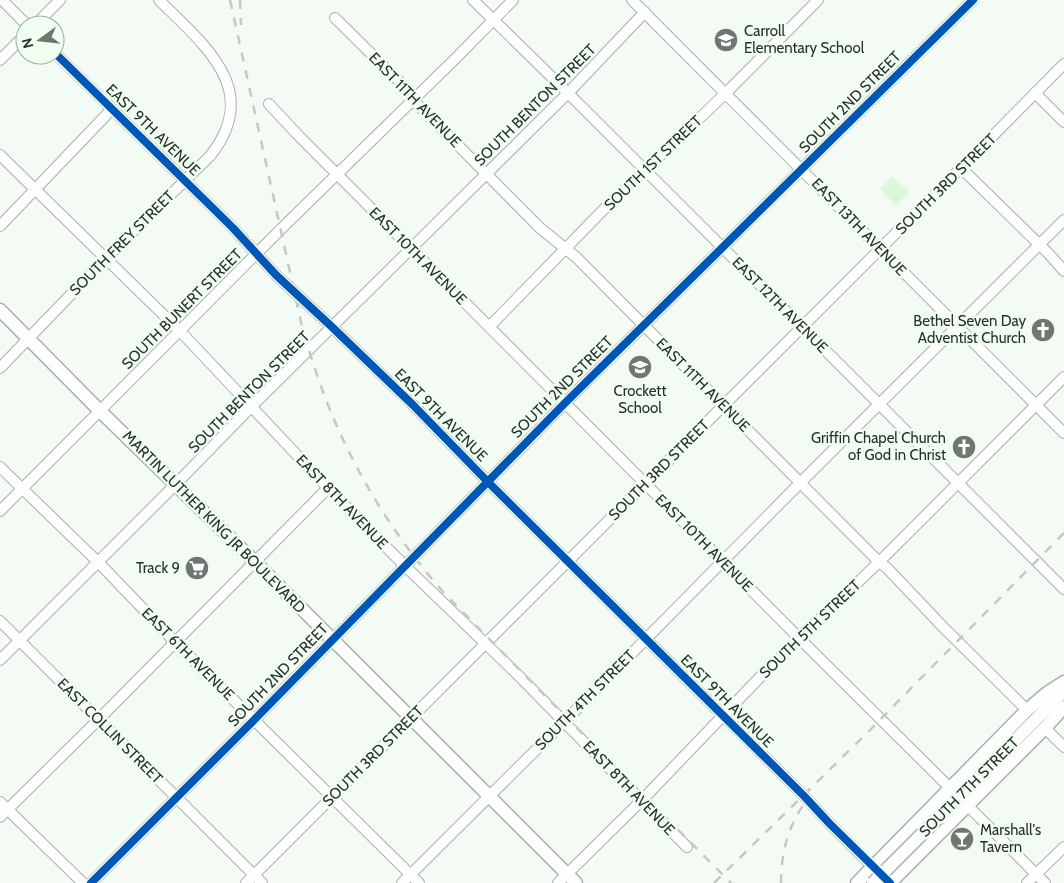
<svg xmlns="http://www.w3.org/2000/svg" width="1064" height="883" viewBox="0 0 1064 883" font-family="Cabin,sans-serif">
<rect width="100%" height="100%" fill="#f4faf4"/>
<polygon fill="#d8f7db" points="892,176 909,192 896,205 880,189"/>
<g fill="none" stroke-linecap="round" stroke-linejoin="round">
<g stroke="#a9b0aa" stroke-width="12">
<g id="minor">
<polyline points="2,0 27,25"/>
<polyline points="473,0 568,93 1064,589"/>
<polyline points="632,0 1064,433"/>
<polyline points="335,18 408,90 416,103 540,228 577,258 879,562 887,568 944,628 1027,710"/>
<polyline points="35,25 60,0"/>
<polyline points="55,53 233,228 276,275 332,327 412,404 488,482 804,796 829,823 878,872"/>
<polyline points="0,60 25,35"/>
<polyline points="1035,93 1064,122"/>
<polyline points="269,104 296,133 799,638 950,788"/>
<polyline points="0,155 180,331 328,488 405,566 518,675 687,847"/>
<polyline points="961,168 1048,253 1064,271"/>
<polyline points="0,226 112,109"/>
<polyline points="489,327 608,205 726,93 818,0"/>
<path d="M 0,368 L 106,258 L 210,156 C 263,90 204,45 159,0"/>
<polyline points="0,467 98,562 175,642 419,883"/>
<polyline points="0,511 281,229 456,58 513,0"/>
<polyline points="0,621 262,883"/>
<polyline points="0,660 176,484 251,407 568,93 645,12"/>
<polyline points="1045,728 1064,747"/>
<polyline points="0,802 83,883"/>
<polyline points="967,805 1045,883"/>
<polyline points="0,817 98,720 328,488"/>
<polyline points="91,883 254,720 565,403 973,0"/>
<polyline points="246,883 961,168 1064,64"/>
<polyline points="402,883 564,722 800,483 1064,220"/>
<polyline points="558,883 645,797 764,673 879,562 1064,377"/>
<polyline points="1027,883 1064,847"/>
</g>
</g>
<g stroke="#a9b0aa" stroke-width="15">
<g id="major">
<polyline points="0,310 100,411 255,562 576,883"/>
<polyline points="939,817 1064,691"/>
<polyline points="857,883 1027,710 1047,693 1064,682"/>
<polyline points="890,883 1045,728 1064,707"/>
</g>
</g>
<use href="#minor" stroke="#fdfefd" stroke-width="10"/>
<use href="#major" stroke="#fdfefd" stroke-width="12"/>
<g stroke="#c5c8c5" stroke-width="2.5" stroke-dasharray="9 9" stroke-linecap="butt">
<path d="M 230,0 L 303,331 C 312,360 321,389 333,417 C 360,481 398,541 444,593 L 567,718 L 731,883"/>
<polyline points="240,0 241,25"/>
<polyline points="714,883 867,733 1064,533"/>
<path d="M 781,883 C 781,852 789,820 810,797"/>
</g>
<g stroke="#a9b0aa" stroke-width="15" stroke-linecap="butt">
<polyline id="major-bridge" points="873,883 939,817"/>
</g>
<use href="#major-bridge" stroke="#fdfefd" stroke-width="12"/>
<g stroke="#f0fef1" stroke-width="11">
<g id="cycleway">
<polyline points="55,53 233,228 276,275 332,327 412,404 488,482 804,796 829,823 890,883"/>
<polyline points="91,883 254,720 565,403 973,0"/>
</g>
</g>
<use href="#cycleway" stroke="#0057b8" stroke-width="8"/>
</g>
<defs>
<g id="school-disc" transform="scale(1.25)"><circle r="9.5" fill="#707770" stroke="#f0fef1"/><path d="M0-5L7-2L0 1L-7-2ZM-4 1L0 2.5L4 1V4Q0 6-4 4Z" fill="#fff"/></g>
<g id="church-disc" transform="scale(1.25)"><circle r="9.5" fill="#707770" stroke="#f0fef1"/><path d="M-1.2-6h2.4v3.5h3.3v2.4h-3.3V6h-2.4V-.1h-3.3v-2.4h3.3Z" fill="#fff"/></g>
<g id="supermarket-disc" transform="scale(1.25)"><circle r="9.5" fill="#707770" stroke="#f0fef1"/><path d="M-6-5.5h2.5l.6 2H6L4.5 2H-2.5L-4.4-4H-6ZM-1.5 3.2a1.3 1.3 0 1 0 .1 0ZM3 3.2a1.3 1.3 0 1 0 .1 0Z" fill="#fff"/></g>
<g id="bar-disc" transform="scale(1.25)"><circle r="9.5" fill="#707770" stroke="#f0fef1"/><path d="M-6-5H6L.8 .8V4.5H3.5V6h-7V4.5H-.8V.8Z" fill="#fff"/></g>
</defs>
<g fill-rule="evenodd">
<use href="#school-disc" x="726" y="40"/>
<use href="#church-disc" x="1043" y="330"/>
<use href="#school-disc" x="640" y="367"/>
<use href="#church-disc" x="964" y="447"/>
<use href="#supermarket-disc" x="197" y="568"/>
<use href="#bar-disc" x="962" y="839"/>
</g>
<g text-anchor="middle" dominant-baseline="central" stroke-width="5" stroke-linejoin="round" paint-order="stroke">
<g font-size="15" fill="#293129" stroke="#f0fef1" text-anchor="end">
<text x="744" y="31" text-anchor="start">Carroll<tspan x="744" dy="17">Elementary School</tspan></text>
<text x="1026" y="321">Bethel Seven Day<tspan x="1026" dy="17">Adventist Church</tspan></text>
<text x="640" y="391" text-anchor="middle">Crockett<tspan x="640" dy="17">School</tspan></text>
<text x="946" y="438">Griffin Chapel Church<tspan x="946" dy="17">of God in Christ</tspan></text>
<text x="180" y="568">Track 9</text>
<text x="980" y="830" text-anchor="start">Marshall's<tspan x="980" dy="17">Tavern</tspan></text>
</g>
<g font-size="15" fill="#293129" stroke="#f0fef1">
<text transform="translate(415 100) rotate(46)">EAST 11TH AVENUE</text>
<text transform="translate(850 102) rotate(-45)">SOUTH 2ND STREET</text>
<text transform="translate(535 105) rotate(-45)">SOUTH BENTON STREET</text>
<text transform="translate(153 130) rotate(44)">EAST 9TH AVENUE</text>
<text transform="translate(653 163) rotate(-44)">SOUTH 1ST STREET</text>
<text transform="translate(946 184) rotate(-45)">SOUTH 3RD STREET</text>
<text transform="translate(859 227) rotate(46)">EAST 13TH AVENUE</text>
<text transform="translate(122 243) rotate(-45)">SOUTH FREY STREET</text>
<text transform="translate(418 256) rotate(45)">EAST 10TH AVENUE</text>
<text transform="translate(780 305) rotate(45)">EAST 12TH AVENUE</text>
<text transform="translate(182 309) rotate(-45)">SOUTH BUNERT STREET</text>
<text transform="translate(703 385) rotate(45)">EAST 11TH AVENUE</text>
<text transform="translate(562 387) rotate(-45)">SOUTH 2ND STREET</text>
<text transform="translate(249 392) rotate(-45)">SOUTH BENTON STREET</text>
<text transform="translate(441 415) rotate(45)">EAST 9TH AVENUE</text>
<text transform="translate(659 470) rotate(-45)">SOUTH 3RD STREET</text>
<text transform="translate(342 502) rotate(46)">EAST 8TH AVENUE</text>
<text transform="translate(214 522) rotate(45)">MARTIN LUTHER KING JR BOULEVARD</text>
<text transform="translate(704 543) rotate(45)">EAST 10TH AVENUE</text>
<text transform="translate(810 629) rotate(-44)">SOUTH 5TH STREET</text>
<text transform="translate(188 654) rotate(45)">EAST 6TH AVENUE</text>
<text transform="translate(278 675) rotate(-46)">SOUTH 2ND STREET</text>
<text transform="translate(585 700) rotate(-45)">SOUTH 4TH STREET</text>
<text transform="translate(727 701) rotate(45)">EAST 9TH AVENUE</text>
<text transform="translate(110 731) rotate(45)">EAST COLLIN STREET</text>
<text transform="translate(373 756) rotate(-45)">SOUTH 3RD STREET</text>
<text transform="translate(969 787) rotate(-45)">SOUTH 7TH STREET</text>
<text transform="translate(629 788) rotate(46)">EAST 8TH AVENUE</text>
</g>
</g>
<g transform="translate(40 40) rotate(255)"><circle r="24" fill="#f0fef1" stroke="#a0aca1"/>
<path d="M0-4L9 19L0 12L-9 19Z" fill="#707770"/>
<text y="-8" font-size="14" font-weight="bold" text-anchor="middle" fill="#293129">N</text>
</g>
</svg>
